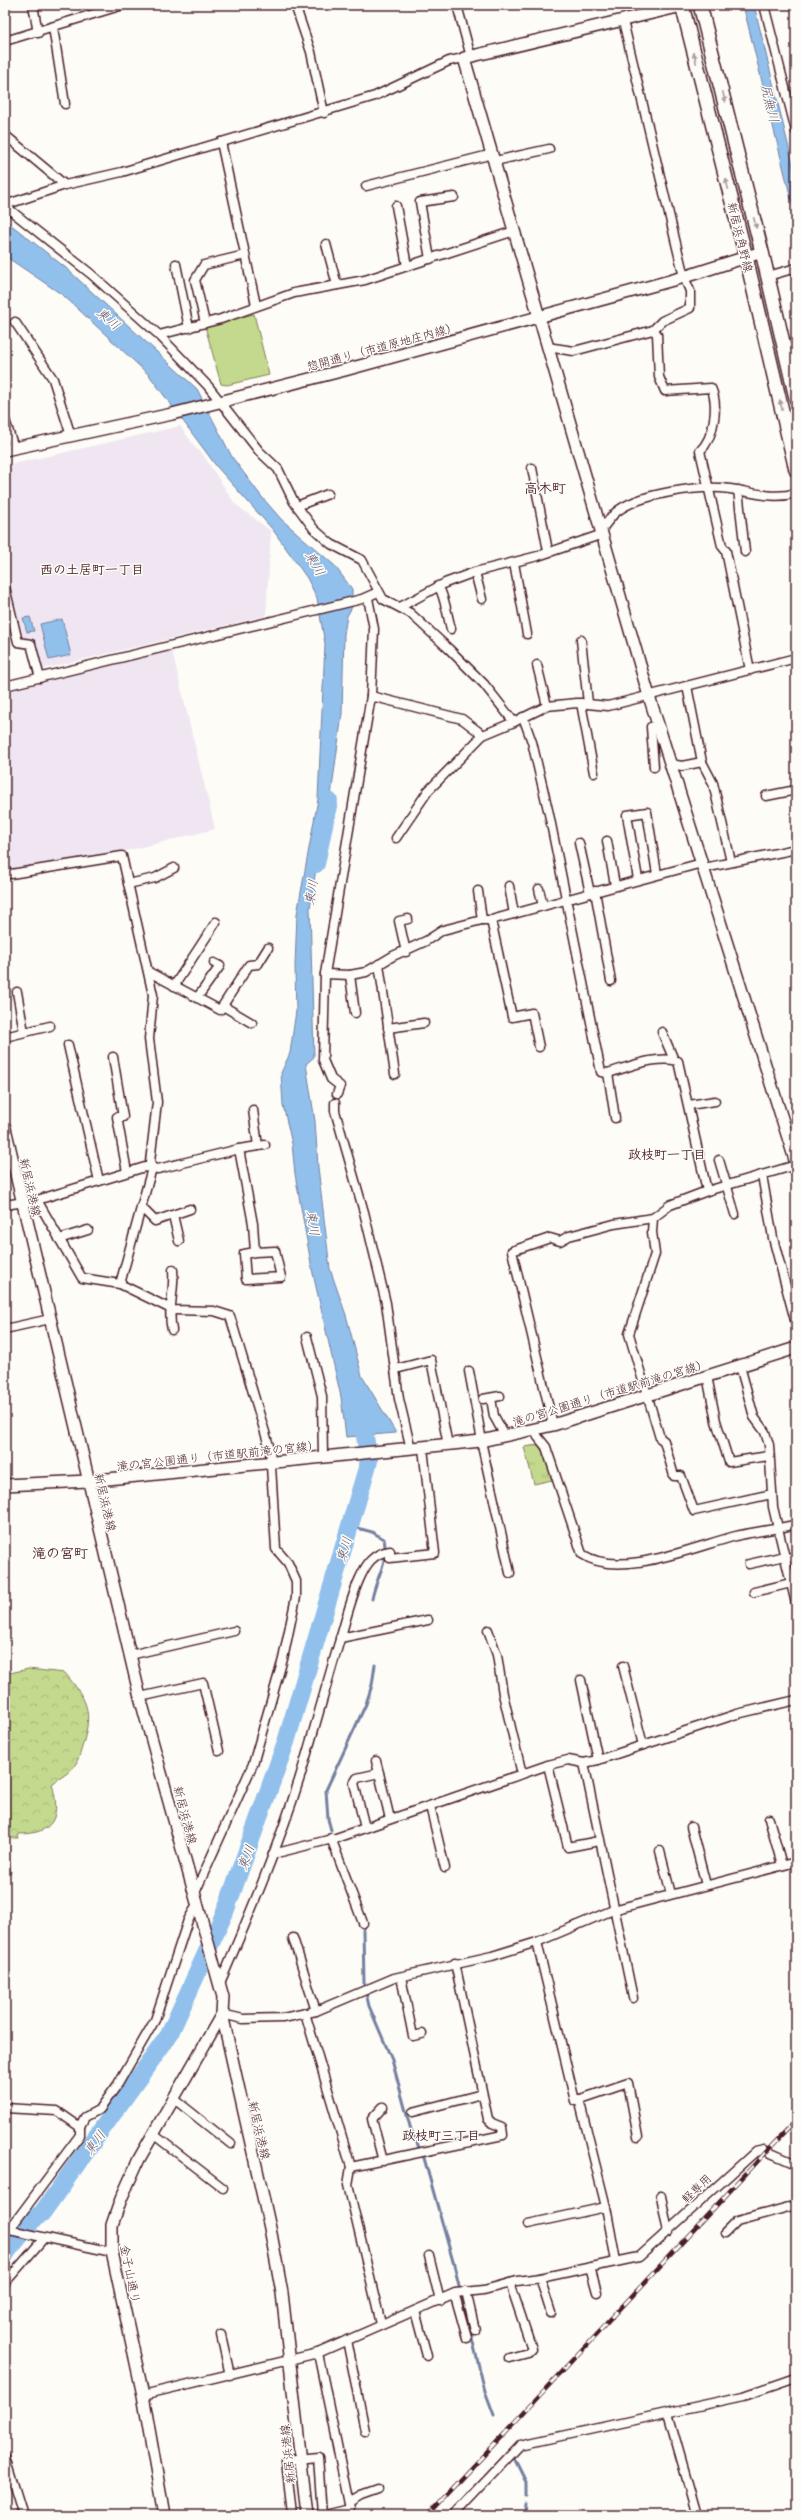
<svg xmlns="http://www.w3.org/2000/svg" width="801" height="2520" viewBox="0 0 801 2520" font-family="Mali,'Klee One',sans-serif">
<defs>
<pattern id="grass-tufts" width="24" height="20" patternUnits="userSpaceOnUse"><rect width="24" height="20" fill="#c3d98e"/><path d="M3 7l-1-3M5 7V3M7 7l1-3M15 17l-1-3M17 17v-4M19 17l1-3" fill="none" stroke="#a9ba7b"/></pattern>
<pattern id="forest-crowns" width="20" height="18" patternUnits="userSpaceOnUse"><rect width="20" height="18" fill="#c3d98e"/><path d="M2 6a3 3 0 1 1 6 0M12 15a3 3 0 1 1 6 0" fill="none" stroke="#a9ba7b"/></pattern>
</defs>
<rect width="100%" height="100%" fill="#fdfcf7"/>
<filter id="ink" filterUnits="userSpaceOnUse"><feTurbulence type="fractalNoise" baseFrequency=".025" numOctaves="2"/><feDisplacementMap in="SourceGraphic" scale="8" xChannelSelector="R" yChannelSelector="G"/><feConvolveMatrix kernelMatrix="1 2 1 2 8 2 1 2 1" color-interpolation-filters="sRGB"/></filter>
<g filter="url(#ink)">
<g fill="#efe6f1">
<polygon points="180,426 198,451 200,450 235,504 271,531 266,616 43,669 34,641 20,637 5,570 5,466"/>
<polygon points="172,651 215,829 122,852 16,869 7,867 5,865 5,692"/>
</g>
<polygon fill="url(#grass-tufts)" stroke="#867c5c" points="538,1445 545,1455 552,1480 534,1484 524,1447"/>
<path fill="url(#forest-crowns)" stroke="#867c5c" d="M 28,1669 L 65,1673 C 87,1700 93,1710 83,1744 C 80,1754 78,1762 72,1769 C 66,1775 58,1779 52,1784 C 61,1816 55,1834 19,1834 L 18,1838 L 7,1838 L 11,1873 L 5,1873 L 5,1674 Z"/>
<polygon fill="#c3d98e" stroke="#867c5c" points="254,314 269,375 227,385 221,384 205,326"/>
<g fill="#92c0ec" stroke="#75809f">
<polygon points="743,5 754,5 796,177 796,219"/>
<polygon points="5,220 66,268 197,389 232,457 261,496 281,519 334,565 352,589 352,607 347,616 344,634 342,714 330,803 322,829 310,908 314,1057 306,1064 315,1121 318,1167 330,1269 346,1315 362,1376 396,1433 346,1437 341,1397 312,1269 295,1174 292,1144 283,1105 281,1073 290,1053 296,1011 295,966 297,914 318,799 325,644 317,598 307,578 273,530 217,467 149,375 64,296 5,256"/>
<polygon points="30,617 34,631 27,632 23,618"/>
<polygon points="62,619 71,655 49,660 40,624"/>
</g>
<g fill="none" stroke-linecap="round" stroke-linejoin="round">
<g stroke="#75809f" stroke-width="3">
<path d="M 350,1526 L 372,1532 L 384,1539 C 389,1563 376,1577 372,1599"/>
<polyline points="331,1830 328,1819 326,1790 366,1704 372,1685 375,1665"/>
<polyline points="363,1930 364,1984 369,2006 392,2060 411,2130 424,2158 454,2265 485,2391 494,2415"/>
<polyline points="513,2456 526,2482 526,2496"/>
<polyline points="524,2515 525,2504"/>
</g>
<g stroke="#92c0ec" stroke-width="18">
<polyline points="316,864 329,801"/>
<polyline points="5,2254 36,2217 42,2213 169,2035 225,1912 286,1742 369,1461 361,1412"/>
</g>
<g stroke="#4a1f2b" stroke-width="11">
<g id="street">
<polyline points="33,5 38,33"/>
<polyline points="295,5 311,52 324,113"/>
<polyline points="457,5 471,57"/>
<polyline points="764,5 796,131"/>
<polyline points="53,27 65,104"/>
<polyline points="5,41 123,5"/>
<polyline points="5,135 65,185"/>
<polyline points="221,142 256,305"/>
<polyline points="495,161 549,149"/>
<polyline points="366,186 493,154"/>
<polyline points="5,205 65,185 122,172 375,96 449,61 464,58"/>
<polyline points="5,206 91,274 159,335 208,386 259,451 278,469 294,502 314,529 331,544 362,560 383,599 410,613 449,649 484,684 514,722 547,706 577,703 608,706 796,658"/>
<polyline points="396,206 407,266"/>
<polyline points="326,244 337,285"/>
<polyline points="430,259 420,202 454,197"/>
<polyline points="176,264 189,328"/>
<polyline points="768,276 796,268"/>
<polyline points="15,322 53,379 71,436"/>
<polyline points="205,323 195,280 204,265 245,255"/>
<path d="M 653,330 L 657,334 L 659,377 L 665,391 L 711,388 C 719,405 714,438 700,451 L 722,546 L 726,551 L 750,670"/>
<polyline points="159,335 221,319 294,293 365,280 514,231"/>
<polyline points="547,347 574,351 653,330 662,321 690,308 690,291 684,277 623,21"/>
<polyline points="5,420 14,448"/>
<polyline points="532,468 548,551"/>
<polyline points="738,490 745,552"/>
<polyline points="297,506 328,494"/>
<path d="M 601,530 C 606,524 610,518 615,513 C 638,493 701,485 730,489 C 753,492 773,500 796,493"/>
<polyline points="514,563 527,634"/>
<polyline points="475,572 482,599"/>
<path d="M 438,586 C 444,593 448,618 451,629"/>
<polyline points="5,587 18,642 31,644 40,678"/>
<polyline points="400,607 445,583 475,572 538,556 603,534"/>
<polyline points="581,640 588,703"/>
<polyline points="537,665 547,706"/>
<polyline points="5,686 362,599 378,592"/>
<polyline points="371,696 462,719 483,735 428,791 396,838"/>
<polyline points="581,703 594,773"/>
<path d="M 523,717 L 532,742 L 549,814 L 601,1072 L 608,1073 C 629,1067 656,1055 678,1061 L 707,1191 L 796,1165"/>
<polyline points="483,735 514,722"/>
<polyline points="702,762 713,783 731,862"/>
<polyline points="671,764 682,766 702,762 687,686"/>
<polyline points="654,767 651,727 659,725"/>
<polyline points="766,796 796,790"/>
<polyline points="607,841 615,885"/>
<polyline points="579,843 590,893"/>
<polyline points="704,868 796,849"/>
<polyline points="5,871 11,874 122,856 153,995 149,1039 157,1102 150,1162 152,1168 120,1284"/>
<polyline points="638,879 627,815 647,812 657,874"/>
<polyline points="128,884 155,878 174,868"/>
<polyline points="509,886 514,914"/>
<polyline points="539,889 543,906"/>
<polyline points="478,891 482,920"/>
<polyline points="595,891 611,981"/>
<polyline points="491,920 512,1017 532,1013 539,1047"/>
<polyline points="406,952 399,921 408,919"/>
<polyline points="379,964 395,1074"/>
<polyline points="149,972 220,1010 249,965 258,964 268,948"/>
<polyline points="325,974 371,696 374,629 368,598"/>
<polyline points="350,975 355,1013"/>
<polyline points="174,986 216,922"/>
<polyline points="17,992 24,1032"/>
<polyline points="197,998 220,966 214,963"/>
<polyline points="223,1006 252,1023"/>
<polyline points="388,1028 424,1023"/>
<polyline points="662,1032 674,1060"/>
<polyline points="5,1037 50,1026"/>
<polyline points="68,1045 99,1181"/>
<polyline points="113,1057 123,1117 117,1117 127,1172"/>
<polyline points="608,1073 615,1118"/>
<polyline points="337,1094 340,1086 331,1079 323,1060 325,974 350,975 366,972 393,956 426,941 443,930 482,920 491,920 702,863"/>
<polyline points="335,1103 335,1111 364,1212 386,1303 399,1399 411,1449"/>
<polyline points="689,1105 715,1101"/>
<polyline points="253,1110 258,1146"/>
<polyline points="239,1149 265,1145"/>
<polyline points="719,1160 735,1214"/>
<polyline points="762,1175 773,1238 796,1324"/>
<polyline points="37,1200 82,1278 120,1284 173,1310 214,1311 230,1316 270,1449 276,1549 288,1563 296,1581 296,1597 283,1659 253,1764 194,1895"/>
<polyline points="5,1205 37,1200 145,1167 158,1169 239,1149 253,1224 255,1252 244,1254 246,1279 281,1277 275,1251 255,1252"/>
<polyline points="141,1207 155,1221 190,1209"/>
<polyline points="173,1215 179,1241"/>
<polyline points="653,1218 652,1232 655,1254 629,1334 660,1438 664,1441 674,1476 681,1476 694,1511 772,1494"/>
<polyline points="59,1239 88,1230"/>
<polyline points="5,1329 50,1319"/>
<path d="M 172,1330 C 167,1310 175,1291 173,1270"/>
<polyline points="307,1337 322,1396 323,1457"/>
<polyline points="740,1366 754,1417 765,1432 769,1445 773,1507 796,1604"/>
<polyline points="396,1369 431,1360 448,1445"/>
<polyline points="469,1371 482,1441"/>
<polyline points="707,1376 716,1421 729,1462 769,1456"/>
<polyline points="491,1398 494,1416 505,1436"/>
<polyline points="483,1399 500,1396"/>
<polyline points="553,1425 512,1251 550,1238 560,1241 569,1236 614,1224 653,1218 670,1205 707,1191"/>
<path d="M 535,1430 L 538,1437 L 546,1447 L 582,1554 C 619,1580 696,1546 736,1536 C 756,1531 776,1530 796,1524"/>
<polyline points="481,1441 510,1573"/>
<polyline points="785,1558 796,1557"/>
<polyline points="749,1564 785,1556"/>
<polyline points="754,1592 791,1583"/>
<polyline points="488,1630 497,1655 503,1694 522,1774"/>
<polyline points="340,1638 428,1620"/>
<polyline points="130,1655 234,1631"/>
<polyline points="623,1666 643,1745"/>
<polyline points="581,1680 598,1760"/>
<polyline points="140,1697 203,1683 219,1751"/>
<polyline points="376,1761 379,1773"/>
<polyline points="584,1763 633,1998"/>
<polyline points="548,1765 568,1847 599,1841"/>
<polyline points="430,1806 445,1868"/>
<polyline points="769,1819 782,1865"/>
<polyline points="691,1827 706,1885"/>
<polyline points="365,1828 354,1783 357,1778 379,1773 390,1819"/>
<polyline points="331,1838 363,1923"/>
<polyline points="660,1851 671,1894"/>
<polyline points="273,1854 336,1838 548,1765 568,1760 584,1763 598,1760 737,1714 796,1700"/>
<polyline points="293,1938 316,2011"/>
<polyline points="537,1942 575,2101 628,2083 638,2137"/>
<polyline points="401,1977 413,2036 422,2034"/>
<path d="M 220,1983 C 249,1916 278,1848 300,1777 C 313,1734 325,1690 338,1646 C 345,1624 350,1601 359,1580 C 366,1564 373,1553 390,1551 L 390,1558 L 435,1553 L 423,1448"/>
<polyline points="305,2013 351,2167"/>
<polyline points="222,2014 243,2019 283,2018 316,2011 394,1978 492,1956 537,1942 613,1910 796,1862"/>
<polyline points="173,2098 231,2144"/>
<polyline points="579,2099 606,2207 616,2261"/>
<polyline points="383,2107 372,2119 383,2161"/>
<polyline points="5,2108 57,2111 80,2127"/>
<polyline points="413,2112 482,2094"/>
<polyline points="153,2134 223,2188"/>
<polyline points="661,2196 668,2232"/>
<polyline points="528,2224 606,2207"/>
<polyline points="5,2229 112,2252"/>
<polyline points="9,2230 80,2135 80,2126 85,2117 100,2109 118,2084 155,2020 188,1920 197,1905"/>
<polyline points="725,2233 737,2221 796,2205"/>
<polyline points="429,2256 440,2301"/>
<polyline points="590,2267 597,2292"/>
<polyline points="540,2278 551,2313"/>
<polyline points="5,2283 44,2238"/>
<polyline points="466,2291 475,2330"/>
<polyline points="453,2295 456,2299 467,2338"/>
<polyline points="415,2311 427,2356"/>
<polyline points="381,2324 348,2185 351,2167 503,2135 502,2127 492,2123 488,2119 455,1963"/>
<polyline points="221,2335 230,2375"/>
<polyline points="347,2340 365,2431"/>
<polyline points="318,2353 350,2509 325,2515"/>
<polyline points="509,2358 528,2353 532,2349 510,2283"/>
<polyline points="143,2395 318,2353 455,2293 484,2290 517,2281 540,2278 639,2257 755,2152 764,2150 796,2164"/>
<polyline points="668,2413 697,2515"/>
<polyline points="5,2457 23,2515"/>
<polyline points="349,2503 361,2496 378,2490"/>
<polyline points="292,2515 286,2460 318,2457 322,2515"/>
<polyline points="454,2515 520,2445 744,2396 796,2378"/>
</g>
</g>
<g stroke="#4a1f2b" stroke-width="14">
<g id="secondary">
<polyline points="686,5 464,58 649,696 796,1163"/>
<polyline points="5,450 172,414 345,370 684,277 762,252"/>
<polyline points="5,1128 140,1697 223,1997 222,2014 270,2228 282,2293 307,2515"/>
<polyline points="5,1485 88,1481 481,1441 553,1425 796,1348"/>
<polyline points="164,2515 143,2395 112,2252 112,2225 121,2199 139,2159 222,2014"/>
</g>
</g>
<g stroke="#4a1f2b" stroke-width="16">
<g id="primary">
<polyline points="682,5 746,257 796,470"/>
<polyline points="700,5 762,252 796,398"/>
</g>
</g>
<use href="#street" stroke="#fdfcf7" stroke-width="8"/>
<use href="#secondary" stroke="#fdfcf7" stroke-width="11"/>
<use href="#primary" stroke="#fdfcf7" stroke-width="13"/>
<g stroke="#4a1f2b" stroke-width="4.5">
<polyline id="rail" points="428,2515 796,2120"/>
</g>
<use href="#rail" stroke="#fdfcf7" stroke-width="3" stroke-dasharray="9" stroke-linecap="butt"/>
</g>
<defs><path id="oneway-solid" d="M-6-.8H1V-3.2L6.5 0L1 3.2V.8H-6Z"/></defs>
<g fill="#ac999b">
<use href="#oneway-solid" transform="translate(695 58) rotate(-104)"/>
<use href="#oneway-solid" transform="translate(724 97) rotate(76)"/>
<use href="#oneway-solid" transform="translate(727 184) rotate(-104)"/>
<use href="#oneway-solid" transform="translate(755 223) rotate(76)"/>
<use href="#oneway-solid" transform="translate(781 405) rotate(-103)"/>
</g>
</g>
<g text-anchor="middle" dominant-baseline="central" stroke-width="3" stroke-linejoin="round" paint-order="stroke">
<g font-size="12" fill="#4a1f2b" stroke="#fdfcf7">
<text transform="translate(741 237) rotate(76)">新居浜角野線</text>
<text transform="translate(382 346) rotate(-15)">惣開通り（市道原地庄内線）</text>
<text transform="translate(31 1187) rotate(77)">新居浜港線</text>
<text transform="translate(610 1392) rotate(-17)">滝の宮公園通り（市道駅前滝の宮線）</text>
<text transform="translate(218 1455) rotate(-6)">滝の宮公園通り（市道駅前滝の宮線）</text>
<text transform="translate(106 1502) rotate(77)">新居浜港線</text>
<text transform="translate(186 1815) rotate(75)">新居浜港線</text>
<text transform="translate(260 2130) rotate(77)">新居浜港線</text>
<text transform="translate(696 2188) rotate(-44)">軽専用</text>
<text transform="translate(131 2274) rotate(79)">金子山通り</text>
<text transform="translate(287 2454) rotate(-96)">新居浜港線</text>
</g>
<g font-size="13" font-style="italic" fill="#63576f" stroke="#fdfcf7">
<text transform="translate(771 103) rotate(76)">尻無川</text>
<text transform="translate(109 318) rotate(40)">東川</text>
<text transform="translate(316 563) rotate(60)">東川</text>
<text transform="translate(310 892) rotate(-80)">東川</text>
<text transform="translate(314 1223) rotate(81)">東川</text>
<text transform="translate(343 1549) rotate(-74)">東川</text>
<text transform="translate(245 1857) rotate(-70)">東川</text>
<text transform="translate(94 2142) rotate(-54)">東川</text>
</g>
<g font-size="13" font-weight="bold" fill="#4a1f2b" stroke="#fdfcf7">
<text x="92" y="568">西の土居町一丁目</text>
<text x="667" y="1153">政枝町一丁目</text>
<text x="441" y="2134">政枝町三丁目</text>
</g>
<g font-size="14" font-weight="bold" fill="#4a1f2b" stroke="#fdfcf7">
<text x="545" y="487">高木町</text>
<text x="60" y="1552">滝の宮町</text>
</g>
</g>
<rect width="801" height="2520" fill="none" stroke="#fdfcf7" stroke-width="20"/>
<rect x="10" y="10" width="781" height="2500" fill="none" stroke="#4a1f2b" stroke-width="1.5" filter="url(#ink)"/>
</svg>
